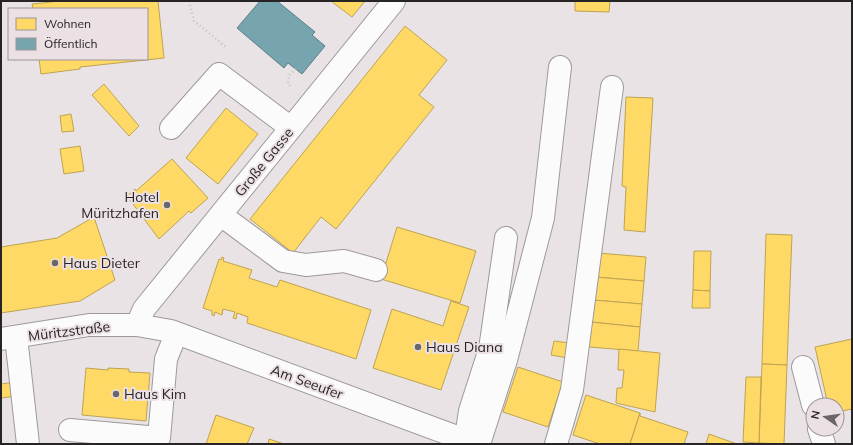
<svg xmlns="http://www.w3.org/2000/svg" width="853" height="445" viewBox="0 0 853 445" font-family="Mulish,sans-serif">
<rect width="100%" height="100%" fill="#e9e3e6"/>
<g fill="#ffd966" stroke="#bea352">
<polygon points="60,1 158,1 164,58 80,67 80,69 41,74 39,59 147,59 147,9 33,9 32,4"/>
<polygon points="331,1 365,1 352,17"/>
<polygon points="575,1 610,1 609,12 575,11"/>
<polygon points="405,26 447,60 419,95 434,107 336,229 321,217 293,253 250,219"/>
<polygon points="104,84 139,126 129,136 92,95"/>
<polygon points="626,97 653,98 645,232 624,230 626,187 622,186"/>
<polygon points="226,108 258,134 218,184 186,158"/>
<polygon points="71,114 74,131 62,132 60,116"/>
<polygon points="80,146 84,171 64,174 60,149"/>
<polygon points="172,159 208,198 191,213 189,211 159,239 127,196 135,189 136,191"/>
<polygon points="94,217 115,280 80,301 1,313 1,247 57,238"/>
<polygon points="397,227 476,251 460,303 381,279"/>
<polygon points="766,234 792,235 787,365 762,364"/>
<polygon points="694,251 711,251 710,291 693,290"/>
<polygon points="598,253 646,257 644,281 595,277"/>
<polygon points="222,257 224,258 223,261 252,270 249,278 277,287 280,280 371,310 356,359 247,323 248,317 237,313 236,319 233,318 235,312 223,309 222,315 215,312 214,316 212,315 212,311 203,308 219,259 221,260"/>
<polygon points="595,277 644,281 642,304 593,300"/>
<polygon points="693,290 710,291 710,308 692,308"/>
<polygon points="593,300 642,304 640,327 591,322"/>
<polygon points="451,301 469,307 441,390 373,368 392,309 443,326"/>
<polygon points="591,322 640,327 638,351 589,347"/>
<polygon points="852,339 852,409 837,412 837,405 828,405 815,347"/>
<polygon points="554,341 570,343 568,358 551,355"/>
<polygon points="619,349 660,353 655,412 616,403 617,388 622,388 624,370 618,370"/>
<polygon points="762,364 787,365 784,444 759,443"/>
<polygon points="518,367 563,382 548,427 503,412"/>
<polygon points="86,368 108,370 108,368 129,369 129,372 150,373 146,421 82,415"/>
<polygon points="746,377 761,377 759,443 743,442"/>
<polygon points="15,382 17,396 1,398 1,384"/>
<polygon points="586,395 640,413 630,444 600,444 573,435"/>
<polygon points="640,413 640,416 688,432 684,444 630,444"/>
<polygon points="216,415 254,428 247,444 206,444"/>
<polygon points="709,434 737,444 706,444"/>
<polygon points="269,439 284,444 268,444"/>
</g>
<polygon fill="#76a5af" stroke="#5e7e86" points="260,1 277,1 315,32 312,35 325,46 302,74 288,63 284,68 237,28"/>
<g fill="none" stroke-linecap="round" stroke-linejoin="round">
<g stroke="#9d999b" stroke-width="24">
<g id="minor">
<polyline points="171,128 219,74 291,128"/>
<polyline points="221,215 283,261 306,265 344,261 376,270"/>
<polyline points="137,325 144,309 394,1"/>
<polyline points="16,337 28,444"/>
<polyline points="1,339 89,325 137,325 171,331 476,444"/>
<polyline points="803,367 813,405"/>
<polyline points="819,429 824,444"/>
<polyline points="70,430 159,438 166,359 176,334"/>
<polyline points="465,444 470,411 490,349 506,238"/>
<polyline points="479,444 506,360 543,218 560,67"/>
<polyline points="556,444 572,390 612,87"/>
</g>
</g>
<g stroke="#c4c2c2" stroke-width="2.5" stroke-dasharray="1 3" stroke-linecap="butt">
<polyline points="189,1 194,21 226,47"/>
<polyline points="290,86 288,83 289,75 296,69"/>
</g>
<use href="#minor" stroke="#fcfbfb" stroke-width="22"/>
</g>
<g fill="#6b6769" stroke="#ebe1e5" stroke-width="1.5">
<circle cx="167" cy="205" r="4"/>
<circle cx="55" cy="263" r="4"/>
<circle cx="418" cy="347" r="4"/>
<circle cx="116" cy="394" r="4"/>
</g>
<g text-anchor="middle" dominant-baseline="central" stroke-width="4" stroke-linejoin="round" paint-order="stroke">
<g font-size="14" fill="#272425" stroke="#ebe1e5">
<text transform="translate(264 162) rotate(-51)">Große Gasse</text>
<text transform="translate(69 331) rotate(-7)">Müritzstraße</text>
<text transform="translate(307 382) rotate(20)">Am Seeufer</text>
</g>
<g font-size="14" fill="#272425" stroke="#ebe1e5" text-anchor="start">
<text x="159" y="197" text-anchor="end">Hotel<tspan x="159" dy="16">Müritzhafen</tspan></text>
<text x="63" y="263">Haus Dieter</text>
<text x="426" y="347">Haus Diana</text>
<text x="124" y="394">Haus Kim</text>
</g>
</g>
<rect width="853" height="445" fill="none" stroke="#272425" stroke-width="4"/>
<rect x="8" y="8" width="140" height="52" fill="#ebe1e5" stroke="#9d9598"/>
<rect x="16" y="18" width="20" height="12" fill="#ffd966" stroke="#9d9598"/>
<text x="44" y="28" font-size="12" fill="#272425">Wohnen</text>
<rect x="16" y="38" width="20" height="12" fill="#76a5af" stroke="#9d9598"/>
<text x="44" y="48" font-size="12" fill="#272425">Öffentlich</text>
<g transform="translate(825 417) rotate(283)"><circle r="19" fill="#ebe1e5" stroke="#9d9598"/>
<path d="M0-3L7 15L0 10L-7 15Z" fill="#6b6769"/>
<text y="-6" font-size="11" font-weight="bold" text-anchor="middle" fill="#272425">N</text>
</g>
</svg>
